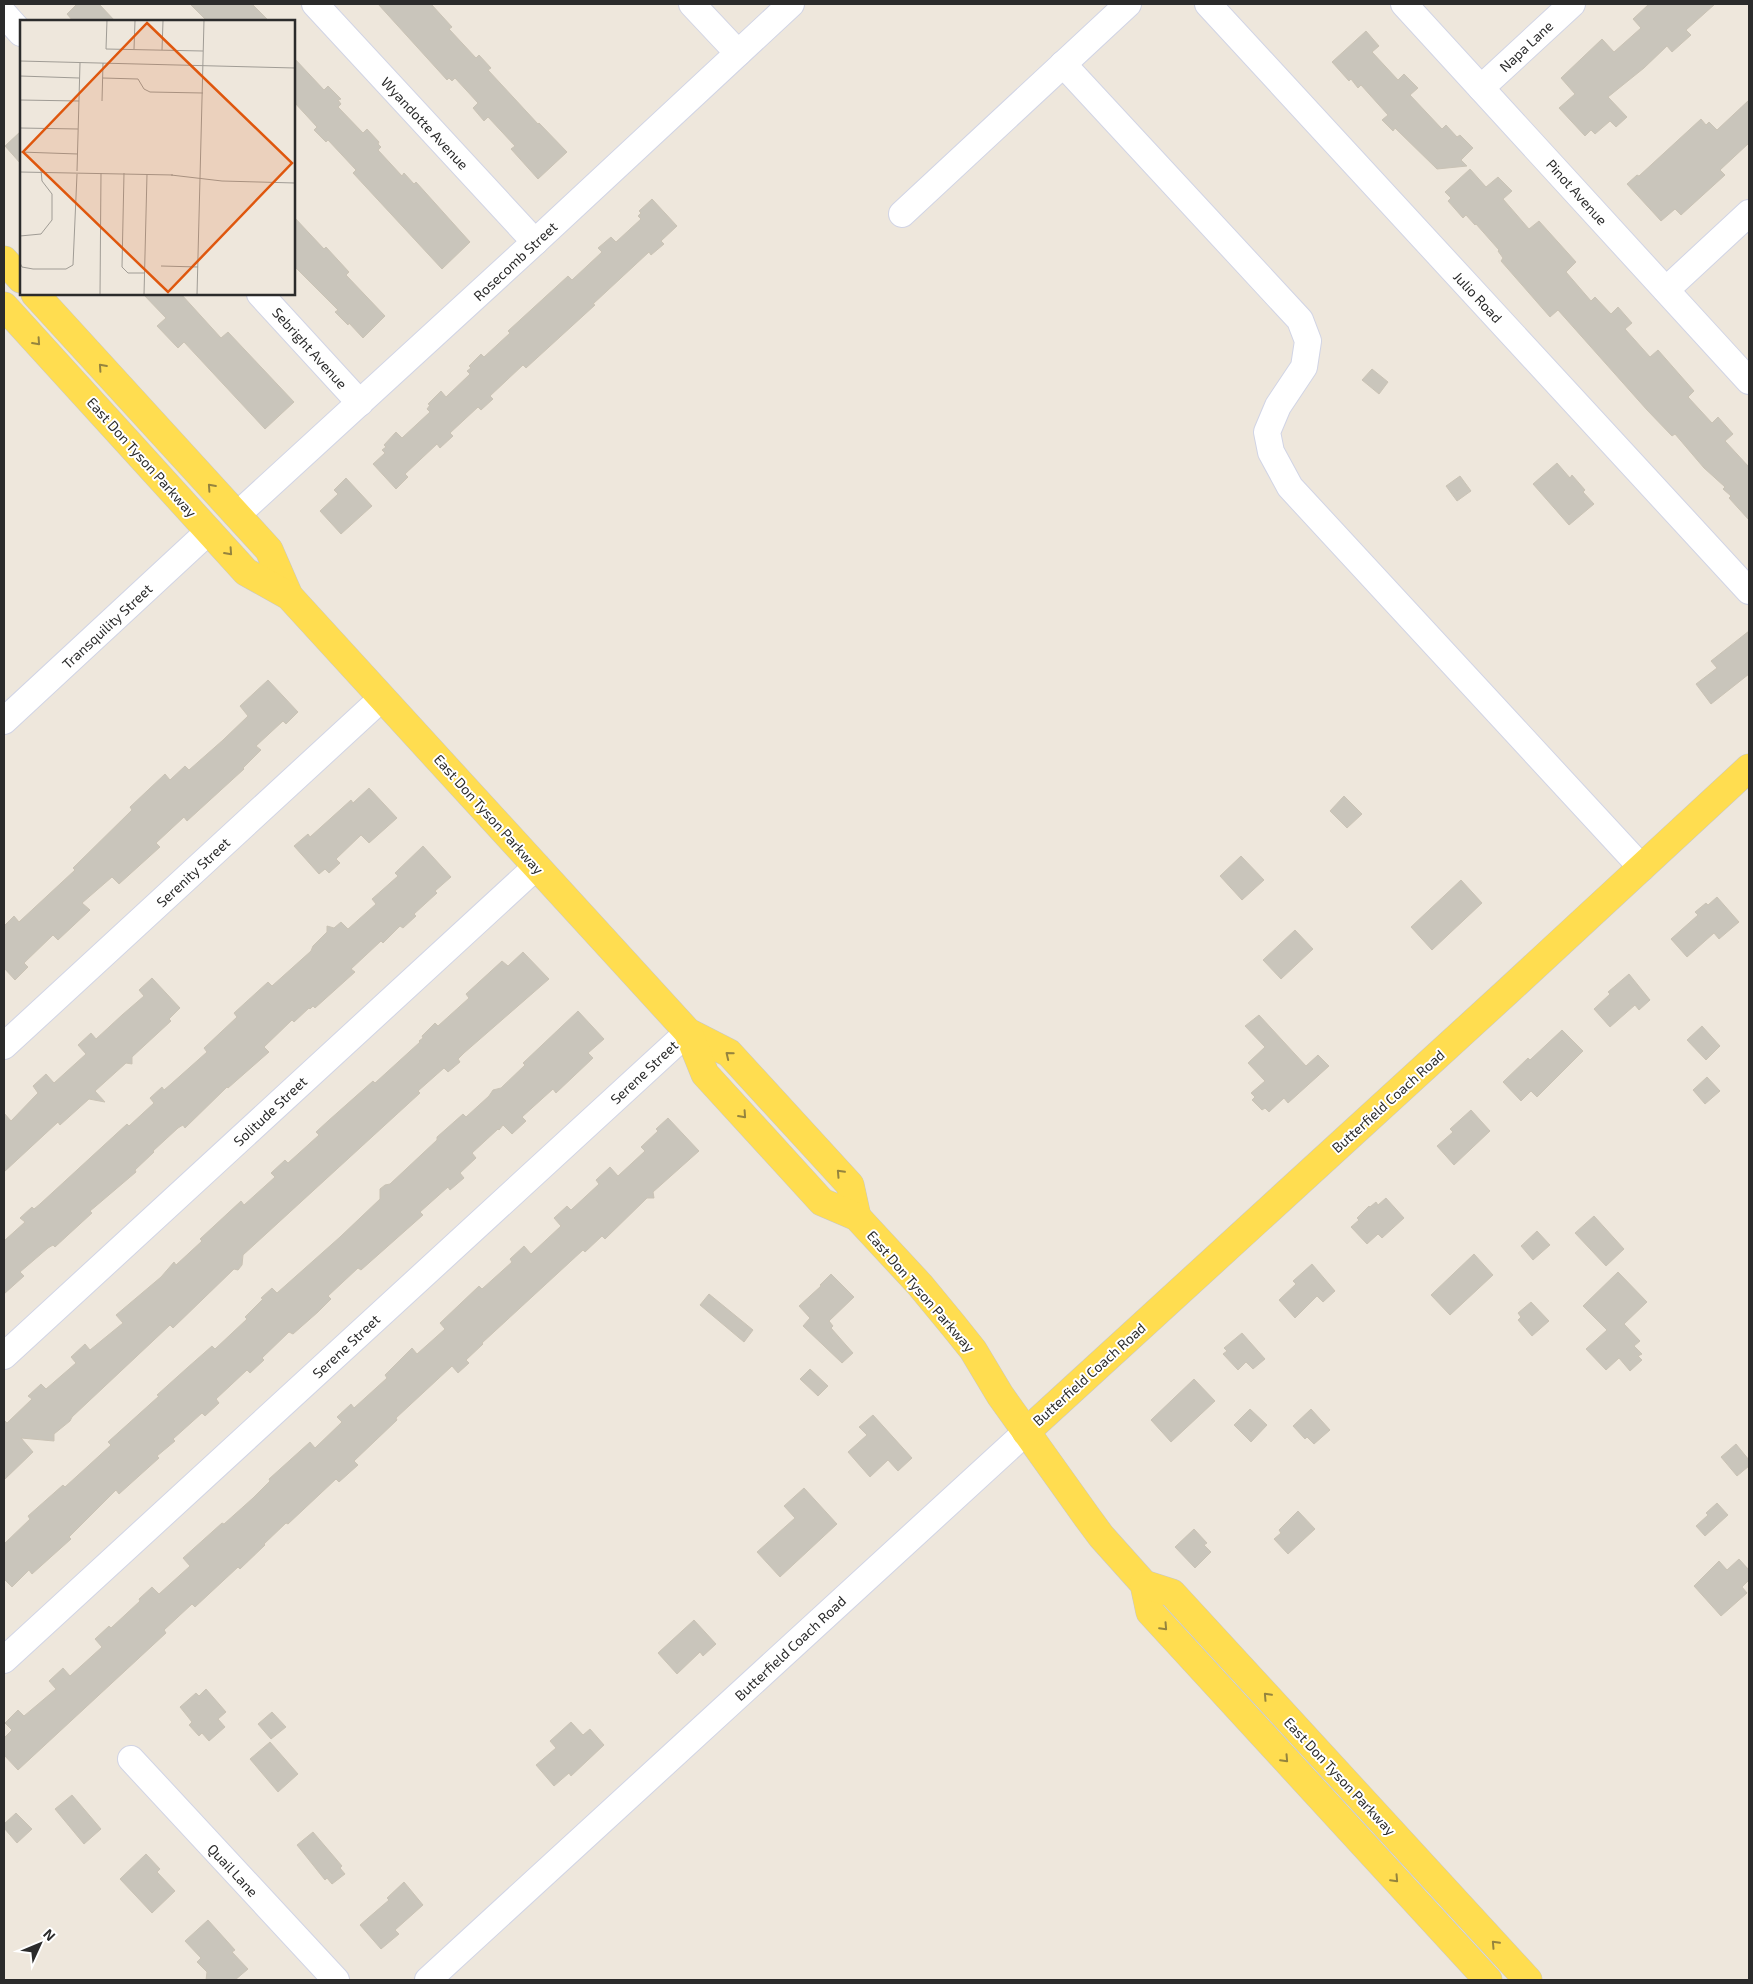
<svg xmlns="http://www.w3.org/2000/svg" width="1753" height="1984" viewBox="0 0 1753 1984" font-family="'Exo 2',sans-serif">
<rect width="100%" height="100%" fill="#eee7dc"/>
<g fill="#c9c5bb" stroke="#cac3b5">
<polygon points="77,4 99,4 115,21 73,21 67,14"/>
<polygon points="190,4 252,4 269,21 207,21"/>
<polygon points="378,4 431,4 452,27 449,29 476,58 479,55 491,68 488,70 538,124 539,123 567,152 538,179 511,149 515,146 488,117 484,121 473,108 478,103 455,78 452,81 449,78 447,80"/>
<polygon points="1649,4 1715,4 1686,30 1691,35 1672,52 1667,46 1644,68 1608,97 1627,117 1616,127 1610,121 1595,134 1591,130 1585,136 1559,108 1575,94 1561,78 1602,39 1614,52 1641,28 1633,19"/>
<polygon points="1366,31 1379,46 1372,52 1398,80 1404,74 1418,88 1410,95 1442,129 1446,125 1457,137 1460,135 1473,148 1461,160 1467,166 1437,169 1395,128 1393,131 1382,120 1388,115 1361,85 1358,88 1351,79 1349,81 1332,62"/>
<polygon points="294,58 324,90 328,86 341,99 338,100 341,104 338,107 363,133 367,129 379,142 378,144 381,147 378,150 402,176 404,173 414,184 416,182 470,242 442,269 353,173 356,170 328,140 326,142 314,130 317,127 294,102"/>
<polygon points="1749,100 1749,143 1720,170 1725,175 1681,215 1675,209 1661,221 1627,184 1637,175 1639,176 1701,119 1706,125 1709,122 1717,130"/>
<polygon points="21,131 21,164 5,146"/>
<polygon points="1470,169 1486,187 1498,177 1512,191 1503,199 1529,229 1539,221 1576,262 1566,272 1591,301 1595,297 1611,314 1618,307 1632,323 1625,329 1650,357 1658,350 1694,391 1688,397 1712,423 1718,417 1733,434 1725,441 1749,467 1749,520 1729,498 1731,496 1723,489 1725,487 1704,468 1675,434 1672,436 1647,410 1558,310 1550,317 1501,261 1503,258 1498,251 1499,250 1476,224 1475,225 1466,215 1463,218 1448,201 1451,198 1445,192"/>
<polygon points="652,199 677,226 661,241 664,244 651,255 649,252 593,304 595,305 526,368 523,365 490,396 493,399 481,410 478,407 450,433 453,436 440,448 437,444 405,474 408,477 396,489 373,464 385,453 382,450 386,447 384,445 396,432 402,438 430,412 427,409 430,405 428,404 441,391 446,397 470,374 467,371 471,368 469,366 481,354 484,357 510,333 508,331 568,276 572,280 602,252 598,248 611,237 616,242 641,219 638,216 641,213 639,211"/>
<polygon points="294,217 324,249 326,247 349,272 346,275 385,316 363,338 349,323 348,325 335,312 338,310 294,266"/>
<polygon points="143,294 181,294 221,338 228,332 294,402 265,429 184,342 178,348 157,326 166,318"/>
<polygon points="1372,369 1388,382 1379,394 1362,380"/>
<polygon points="1557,463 1570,478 1572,475 1585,490 1583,492 1594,504 1569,525 1533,484"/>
<polygon points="1460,476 1471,491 1457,501 1446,486"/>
<polygon points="346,478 372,506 341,534 320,511 338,494 334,490"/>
<polygon points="1749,631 1749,674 1711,704 1696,684 1717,668 1711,661"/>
<polygon points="268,680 298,712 286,724 283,721 256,746 261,750 243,768 244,769 187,821 184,817 156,843 160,847 119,884 112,877 82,903 90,910 58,940 53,935 24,963 28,967 15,980 4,968 4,926 14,916 19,922 75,870 73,868 132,810 130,807 165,774 170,780 185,766 189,770 223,740 248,716 240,706"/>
<polygon points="369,788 397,818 369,843 361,835 336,859 340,863 329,873 325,869 319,874 294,846 308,834 310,837 351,800 353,803"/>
<polygon points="1344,796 1362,814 1347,828 1330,811"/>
<polygon points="423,846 451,877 435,891 437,893 414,914 416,916 403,928 400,926 383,943 381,941 351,969 355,972 315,1008 313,1006 310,1009 309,1008 294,1022 292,1020 264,1047 269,1052 228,1088 227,1087 185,1128 183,1125 178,1128 153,1151 154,1152 135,1170 136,1172 96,1206 90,1211 92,1213 68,1235 55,1247 53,1245 48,1248 20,1272 24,1276 4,1294 4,1241 25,1222 20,1218 32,1207 34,1209 40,1204 127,1124 129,1126 154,1103 150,1098 162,1087 164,1090 171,1084 207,1052 204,1048 237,1017 234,1013 268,982 272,986 311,951 313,946 327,932 327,926 334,928 341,922 348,929 376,904 372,899 398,876 395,873"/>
<polygon points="1241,856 1264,880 1242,900 1220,876"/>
<polygon points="1461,880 1482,903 1432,950 1411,927"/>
<polygon points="1717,897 1739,922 1719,939 1714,933 1687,957 1671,939 1698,915 1695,912 1706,903 1708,905"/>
<polygon points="1295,930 1313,949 1281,979 1263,960"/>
<polygon points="523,952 549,979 464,1053 458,1059 460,1062 448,1072 444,1068 418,1091 420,1093 243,1255 242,1265 238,1270 234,1269 173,1328 170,1325 72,1417 70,1421 54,1434 54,1441 21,1438 33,1452 4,1480 4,1420 7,1423 32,1399 28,1396 41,1384 46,1389 76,1363 71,1357 85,1344 90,1350 123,1323 116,1315 161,1277 174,1262 176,1265 202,1241 200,1239 241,1201 244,1205 275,1177 271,1173 285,1160 288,1163 319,1135 316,1132 328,1121 373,1081 375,1083 420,1042 419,1041 423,1038 422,1036 435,1023 438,1026 469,998 466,994 502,961 508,966"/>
<polygon points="1629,974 1650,1000 1639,1010 1635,1005 1610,1027 1594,1009 1610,994 1608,992"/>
<polygon points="152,978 180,1008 169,1019 171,1021 132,1057 132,1064 126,1063 95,1091 105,1102 89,1099 60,1125 58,1122 4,1172 4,1113 11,1121 38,1093 33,1086 46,1074 54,1083 86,1054 78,1045 91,1033 96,1039 122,1015 144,996 139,990"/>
<polygon points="578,1011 604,1039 588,1053 593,1058 556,1093 553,1089 522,1117 526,1121 512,1134 503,1125 499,1130 498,1129 472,1153 476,1158 460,1173 464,1178 450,1190 448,1187 420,1212 423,1215 361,1270 358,1268 328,1296 331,1299 318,1312 293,1334 289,1332 262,1358 264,1360 250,1373 247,1370 216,1399 219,1403 205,1416 202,1413 173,1439 175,1441 157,1456 159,1458 119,1494 116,1490 69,1537 71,1539 32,1574 29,1570 12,1587 4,1579 4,1544 30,1519 28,1516 63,1485 65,1487 111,1445 108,1442 159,1396 157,1395 187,1368 212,1346 215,1349 247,1319 245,1317 263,1299 261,1298 272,1288 277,1293 340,1237 380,1199 380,1189 385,1185 390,1184 437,1140 437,1137 463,1114 466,1117 489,1096 493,1090 501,1088 525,1065 523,1063"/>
<polygon points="1259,1015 1306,1066 1318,1055 1329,1066 1288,1103 1284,1098 1269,1112 1265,1108 1262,1110 1252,1100 1255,1097 1251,1093 1265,1081 1248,1063 1265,1047 1245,1026"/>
<polygon points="1702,1026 1720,1046 1706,1060 1687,1040"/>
<polygon points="1562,1030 1583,1051 1537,1097 1531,1091 1521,1101 1503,1082 1528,1058 1530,1060"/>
<polygon points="1707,1077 1720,1091 1705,1104 1693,1090"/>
<polygon points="1471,1110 1490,1131 1454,1165 1437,1146 1453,1132 1450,1129"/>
<polygon points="668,1118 699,1151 653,1192 654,1198 647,1198 605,1239 602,1236 585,1252 583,1250 482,1343 483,1344 466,1360 469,1363 458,1373 452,1366 396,1418 397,1420 354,1461 358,1465 339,1482 336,1479 288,1524 286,1523 264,1544 265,1545 240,1569 238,1567 195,1607 192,1604 164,1630 166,1633 18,1770 4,1755 4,1738 12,1730 5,1723 18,1710 24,1716 56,1689 49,1681 63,1668 70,1676 102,1647 95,1639 109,1626 111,1628 140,1601 139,1599 152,1587 159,1594 190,1566 183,1558 222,1523 224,1524 253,1498 270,1481 269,1479 310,1442 315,1448 342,1422 337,1417 351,1404 354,1408 387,1378 385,1375 412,1348 417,1354 445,1329 440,1323 479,1286 482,1289 512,1262 510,1259 524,1246 531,1254 561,1226 554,1218 567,1206 571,1210 599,1184 596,1180 610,1167 618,1176 645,1151 641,1147 658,1131 656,1129"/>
<polygon points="1386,1198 1404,1218 1382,1238 1378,1234 1367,1244 1351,1227 1359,1220 1357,1218 1369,1206 1370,1207 1376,1202 1378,1205"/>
<polygon points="1594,1216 1624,1249 1606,1266 1575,1233"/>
<polygon points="1537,1231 1550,1245 1533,1260 1521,1246"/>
<polygon points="1474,1254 1493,1275 1450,1315 1431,1295"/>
<polygon points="1312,1264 1335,1291 1323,1302 1317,1296 1295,1318 1279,1300 1296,1284 1293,1281"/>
<polygon points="1618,1272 1647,1302 1624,1324 1640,1341 1634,1346 1642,1354 1638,1356 1642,1360 1630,1371 1619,1358 1606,1370 1586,1349 1607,1330 1583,1306"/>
<polygon points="831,1274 854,1297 829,1321 833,1326 831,1328 853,1353 842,1363 803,1326 810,1318 799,1306 821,1286 820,1285"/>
<polygon points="709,1294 753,1330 744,1342 700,1305"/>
<polygon points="1531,1302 1549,1321 1532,1336 1518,1320 1521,1317 1518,1313"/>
<polygon points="1242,1333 1265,1359 1253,1369 1246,1362 1238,1370 1223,1354 1227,1351 1224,1348"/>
<polygon points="810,1369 828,1386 818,1396 800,1379"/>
<polygon points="1194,1379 1215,1401 1171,1442 1151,1420"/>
<polygon points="1250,1409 1267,1425 1251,1442 1234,1425"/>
<polygon points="1311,1409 1330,1430 1314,1444 1307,1437 1305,1439 1293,1426"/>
<polygon points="873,1415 912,1458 898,1471 888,1460 870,1477 848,1452 867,1435 859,1427"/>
<polygon points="1736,1444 1749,1460 1749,1466 1737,1476 1721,1457"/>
<polygon points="804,1488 837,1524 780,1577 757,1552 795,1518 784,1506"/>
<polygon points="1717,1503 1728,1515 1705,1536 1696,1526 1708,1515 1706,1513"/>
<polygon points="1298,1511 1315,1529 1288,1554 1274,1539 1281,1533 1279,1530"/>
<polygon points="1194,1529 1207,1543 1204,1545 1211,1552 1195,1568 1175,1547"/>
<polygon points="1739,1559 1749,1570 1749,1580 1742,1587 1747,1593 1721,1616 1694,1586 1719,1561 1727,1570"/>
<polygon points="694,1620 716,1644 703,1656 700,1652 677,1674 658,1653"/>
<polygon points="206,1689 226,1712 218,1719 225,1727 209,1741 202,1733 199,1736 189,1725 192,1722 180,1707 196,1693 199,1696"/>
<polygon points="272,1712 286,1727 271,1739 258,1724"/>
<polygon points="571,1722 583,1735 590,1729 604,1745 571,1776 569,1773 554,1786 536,1765 556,1748 550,1741"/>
<polygon points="270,1742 298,1774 278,1792 250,1759"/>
<polygon points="72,1795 101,1829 84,1844 55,1809"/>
<polygon points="16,1813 32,1829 17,1843 4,1828 4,1824"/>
<polygon points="313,1832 342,1866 340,1868 345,1874 332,1884 327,1878 325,1880 297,1845"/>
<polygon points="146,1854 160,1869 157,1872 175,1891 152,1913 120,1879"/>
<polygon points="404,1882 423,1905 395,1930 399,1934 381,1949 360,1925 389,1900 387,1898"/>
<polygon points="208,1920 235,1950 232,1952 248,1969 235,1980 206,1980 207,1972 197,1962 201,1958 185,1941"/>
</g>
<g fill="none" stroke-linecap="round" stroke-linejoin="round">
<g stroke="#d1d4e5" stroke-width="28">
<g id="minor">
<polyline points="315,4 535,242"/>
<polyline points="692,4 738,53"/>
<polyline points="1208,4 1749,591"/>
<polyline points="1404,4 1749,381"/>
<polyline points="4,14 21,33"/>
<polyline points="1063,64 1300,320 1308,341 1304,367 1278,406 1267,432 1271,452 1290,487 1642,868"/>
<polyline points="1481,88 1572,4"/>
<polyline points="902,214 1128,4"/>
<polyline points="1666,290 1749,213"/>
<polyline points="260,294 360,403"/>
<polyline points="237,515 535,242 791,4"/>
<polyline points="4,721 209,531"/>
<polyline points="4,1046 382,698"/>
<polyline points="4,1356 537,866"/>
<polyline points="4,1660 688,1032"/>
<polyline points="131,1759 336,1980"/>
<polyline points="428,1980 1026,1432"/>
</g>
</g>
<g stroke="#c8c8c8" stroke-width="29">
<g id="major">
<polyline points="4,260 21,279"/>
<polyline points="35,294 269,550 289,596"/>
<polyline points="4,306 246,572 289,596 688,1032 729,1053 850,1185 857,1217"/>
<polyline points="688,1032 705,1074 822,1202 857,1217 920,1285 953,1325 973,1350 1000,1395 1087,1517 1101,1536 1144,1584 1150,1612 1488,1980"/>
<polyline points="1026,1432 1508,991 1749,768"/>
<polyline points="1144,1584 1172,1593 1528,1980"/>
</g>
</g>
<use href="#minor" stroke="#fff" stroke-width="26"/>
<use href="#major" stroke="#ffdd50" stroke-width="28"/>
</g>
<defs><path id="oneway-chevron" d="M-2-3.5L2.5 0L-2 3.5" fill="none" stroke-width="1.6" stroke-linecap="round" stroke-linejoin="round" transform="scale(1.25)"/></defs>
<g stroke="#95843e">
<use href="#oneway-chevron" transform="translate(37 342) rotate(48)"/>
<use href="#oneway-chevron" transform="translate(102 367) rotate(-132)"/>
<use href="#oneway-chevron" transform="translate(211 487) rotate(-132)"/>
<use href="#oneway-chevron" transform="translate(229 552) rotate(48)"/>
<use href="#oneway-chevron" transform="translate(729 1055) rotate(-141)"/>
<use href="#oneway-chevron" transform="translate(743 1115) rotate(48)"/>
<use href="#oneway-chevron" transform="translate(840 1173) rotate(-133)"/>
<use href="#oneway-chevron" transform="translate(1164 1627) rotate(47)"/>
<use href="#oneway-chevron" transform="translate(1267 1696) rotate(-133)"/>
<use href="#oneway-chevron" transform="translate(1285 1759) rotate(47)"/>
<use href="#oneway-chevron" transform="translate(1395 1879) rotate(47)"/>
<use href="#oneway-chevron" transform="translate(1495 1944) rotate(-133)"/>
</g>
<g text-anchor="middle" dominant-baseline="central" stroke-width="4" stroke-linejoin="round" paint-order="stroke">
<g font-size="14" fill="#2b2b2b" stroke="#fff">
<text transform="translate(1526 46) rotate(-43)">Napa Lane</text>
<text transform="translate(425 123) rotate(47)">Wyandotte Avenue</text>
<text transform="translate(1577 192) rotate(48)">Pinot Avenue</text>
<text transform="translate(515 261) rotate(-43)">Rosecomb Street</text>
<text transform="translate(1478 297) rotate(47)">Julio Road</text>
<text transform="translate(310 348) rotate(48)">Sebright Avenue</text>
<text transform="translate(142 457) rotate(48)">East Don Tyson Parkway</text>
<text transform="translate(107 626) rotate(-43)">Transquility Street</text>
<text transform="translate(489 814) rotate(48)">East Don Tyson Parkway</text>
<text transform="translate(193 872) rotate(-43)">Serenity Street</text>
<text transform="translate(644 1072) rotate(-43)">Serene Street</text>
<text transform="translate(1388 1101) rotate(-42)">Butterfield Coach Road</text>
<text transform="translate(270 1111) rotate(-43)">Solitude Street</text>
<text transform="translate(921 1291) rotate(49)">East Don Tyson Parkway</text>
<text transform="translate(346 1346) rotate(-43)">Serene Street</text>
<text transform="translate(1089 1374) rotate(-42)">Butterfield Coach Road</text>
<text transform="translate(790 1648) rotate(-43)">Butterfield Coach Road</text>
<text transform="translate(1340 1776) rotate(47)">East Don Tyson Parkway</text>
<text transform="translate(233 1870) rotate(47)">Quail Lane</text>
</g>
</g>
<g transform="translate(20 20)">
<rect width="275" height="275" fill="#eee7dc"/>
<path fill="none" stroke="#a09c95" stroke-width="1" d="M 87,0 L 86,29 L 183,31M 114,29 L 115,1M 142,30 L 143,1M 0,41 L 275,48M 0,56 L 59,58M 83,58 L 118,59 L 124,69 L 130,72 L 183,73M 0,80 L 59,81M 82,81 L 83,43M 0,108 L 58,109M 0,132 L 58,134M 57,151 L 60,43M 0,152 L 153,155M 104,153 L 102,247 L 108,253 L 125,253M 151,155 L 202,161 L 275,163M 180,158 L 184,0M 0,216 L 21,214 L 32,200 L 32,174 L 22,161 L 21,150M 0,243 L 2,247 L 13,249 L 46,249 L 53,245 L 57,154M 141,246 L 178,247M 80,275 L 81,153M 124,275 L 127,154M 177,275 L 180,158"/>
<path fill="#df570e" fill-opacity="0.15" stroke="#df570e" stroke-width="2.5" d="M 127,3 L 272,143 L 148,272 L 3,132 Z"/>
<rect width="275" height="275" fill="none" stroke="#2b2b2b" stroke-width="2.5"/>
</g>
<rect width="1753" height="1984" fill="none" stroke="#2b2b2b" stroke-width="10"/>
<g transform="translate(40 1944) rotate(46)" stroke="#ffffff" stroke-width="4" paint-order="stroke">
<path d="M0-4L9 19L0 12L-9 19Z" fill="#2b2b2b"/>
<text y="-8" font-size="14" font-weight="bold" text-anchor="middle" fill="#2b2b2b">N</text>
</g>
</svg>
